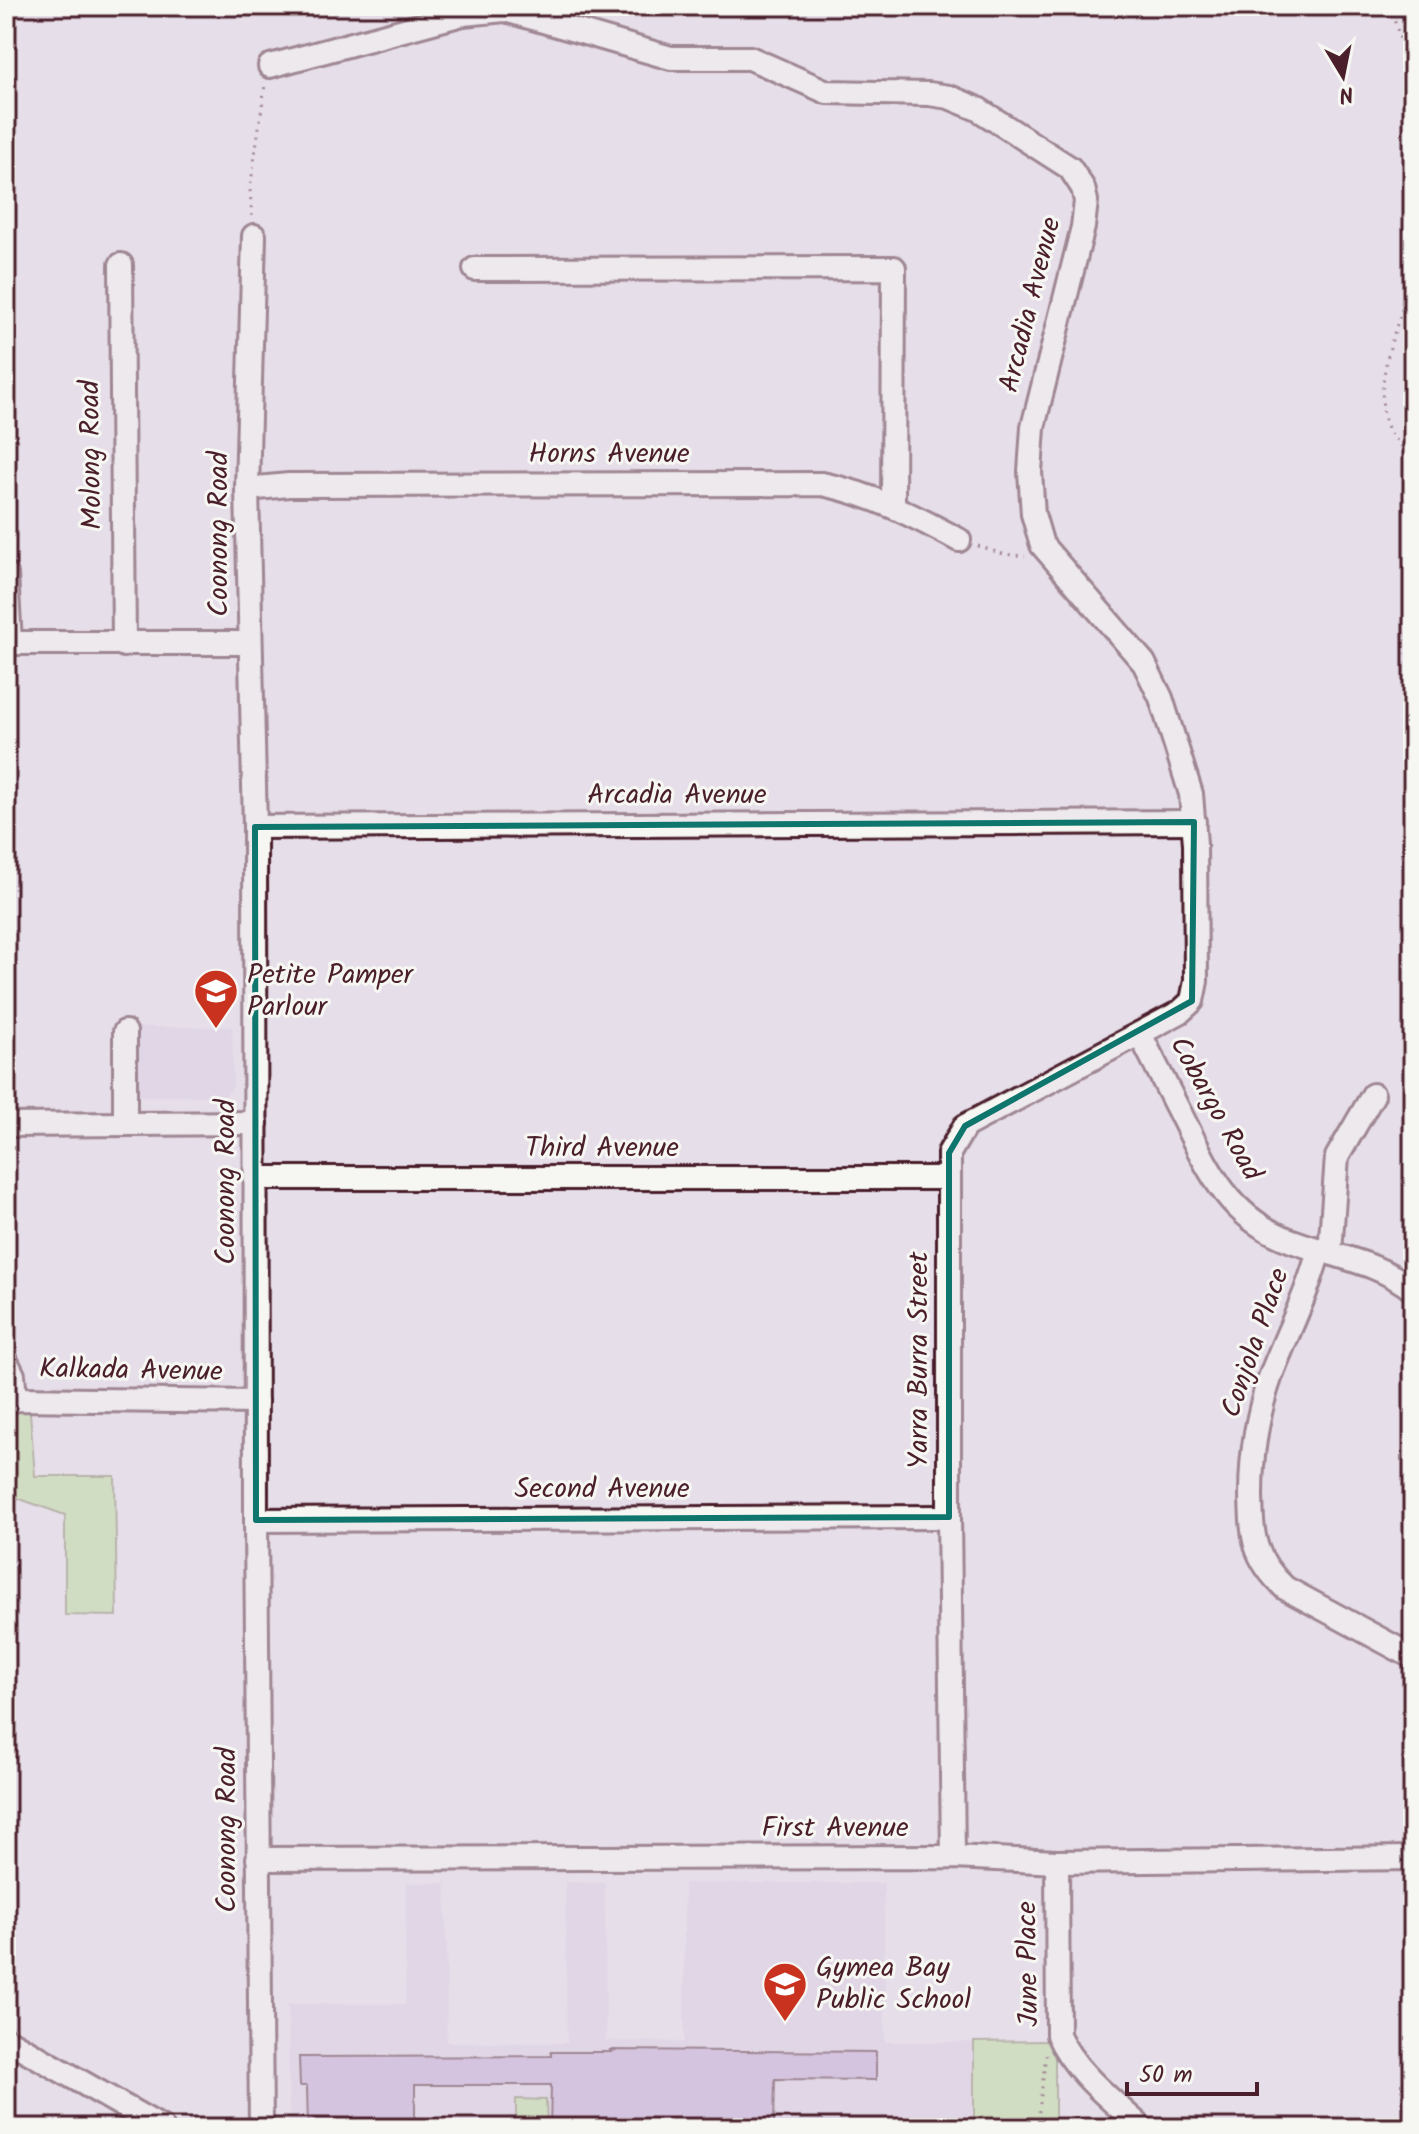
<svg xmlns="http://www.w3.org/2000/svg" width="1419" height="2134" viewBox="0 0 1419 2134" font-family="Kalam,sans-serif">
<rect width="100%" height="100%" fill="#e6dee9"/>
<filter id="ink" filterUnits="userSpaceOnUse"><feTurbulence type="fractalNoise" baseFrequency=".0125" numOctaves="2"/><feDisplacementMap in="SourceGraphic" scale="16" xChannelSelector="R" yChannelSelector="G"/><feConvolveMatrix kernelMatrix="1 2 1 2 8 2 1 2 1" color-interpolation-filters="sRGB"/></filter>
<g filter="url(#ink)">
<g fill="#dbcde2">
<polygon points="133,1027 232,1027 233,1087 225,1096 142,1096 133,1086"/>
<polygon points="565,1882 605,1883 606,2041 684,2042 684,1883 884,1883 885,2042 974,2042 974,2128 289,2128 288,2004 405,2004 406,1883 446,1883 447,2042 567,2043"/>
</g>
<g fill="#b9dc96" stroke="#827e60" stroke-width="2">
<polygon points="29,1400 35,1476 115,1476 117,1616 65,1615 65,1515 6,1494 6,1404"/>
<polygon points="1050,2041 1055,2050 1055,2128 974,2128 974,2042"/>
<polygon points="516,2099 546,2100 547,2128 516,2128"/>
</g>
<polygon fill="#c0a5d3" stroke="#4a1f2b" stroke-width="2" points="610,2050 876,2052 876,2080 775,2079 774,2128 550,2128 551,2085 415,2085 415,2128 308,2128 307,2086 300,2086 299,2057 551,2056 551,2052 611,2052"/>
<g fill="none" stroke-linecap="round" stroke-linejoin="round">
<g stroke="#4a1f2b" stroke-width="28">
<g id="minor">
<polyline points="270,66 463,14 505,10 671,58 750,58 827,92 929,94 949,97 978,109 1070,168 1083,188 1086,201 1083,227 1033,427 1030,472 1033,514 1042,545 1144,663 1161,698 1191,794 1195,844 1196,981 1192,1001 1180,1012 965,1126 949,1153 949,1517 953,1857"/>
<polyline points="254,236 247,489 255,827 256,1520 261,2128"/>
<polyline points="121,265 124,645"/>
<polyline points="475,269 894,268 893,505"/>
<path d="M 247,489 L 289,485 L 822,484 C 872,494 914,516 959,540"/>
<polyline points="6,574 10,643"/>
<polyline points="6,643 250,643"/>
<polyline points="255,827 1194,822"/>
<path d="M 1140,1034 C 1155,1064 1170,1093 1185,1123 C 1209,1171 1229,1215 1282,1237 C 1326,1256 1375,1259 1413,1290"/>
<polyline points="125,1124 125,1032"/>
<polyline points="6,1125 256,1123"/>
<polyline points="257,1178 948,1178"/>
<path d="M 1319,1250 C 1308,1293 1287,1333 1271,1375 C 1257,1414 1251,1454 1251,1495 C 1252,1537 1253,1558 1285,1588 L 1413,1657"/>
<polyline points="1330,1252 1337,1157 1373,1095"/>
<polyline points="6,1361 13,1375 15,1399"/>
<polyline points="6,1404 15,1399 256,1402"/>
<polyline points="256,1520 949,1517"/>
<polyline points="258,1859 953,1857 1057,1862 1413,1858"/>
<path d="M 1057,1862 L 1058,2035 C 1075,2073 1112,2100 1142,2128"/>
<polyline points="6,2039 162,2128"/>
</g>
</g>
<g stroke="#4a1f2b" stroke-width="3" stroke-dasharray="2 6" stroke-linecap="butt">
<polyline points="1390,6 1413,81"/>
<polyline points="252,216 250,190 265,85"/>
<path d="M 1413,279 C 1399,320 1366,395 1392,435 C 1398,443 1406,451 1413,458"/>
<polyline points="978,546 1003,554 1025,556"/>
<polyline points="1037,2128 1046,2054"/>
</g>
<use href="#minor" stroke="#f6f6f2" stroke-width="22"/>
</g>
</g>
<path d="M0 0H1419V2134H0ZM 1194,822 L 1192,1001 L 965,1126 L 949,1153 L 949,1517 L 256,1520 L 255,827 Z" fill="#e6dee9" fill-opacity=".55" fill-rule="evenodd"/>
<path fill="none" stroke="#0f766e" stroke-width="6" stroke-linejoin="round" d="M 1194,822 L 1192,1001 L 965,1126 L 949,1153 L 949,1517 L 256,1520 L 255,827 Z"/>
<defs>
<g id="school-pin" transform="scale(2.3)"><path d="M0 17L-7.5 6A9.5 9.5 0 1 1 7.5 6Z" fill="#c8321e" stroke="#f6f6f2"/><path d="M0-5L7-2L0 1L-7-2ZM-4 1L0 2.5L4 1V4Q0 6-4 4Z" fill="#fff"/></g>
</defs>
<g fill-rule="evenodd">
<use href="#school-pin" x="216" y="991"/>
<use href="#school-pin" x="785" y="1984"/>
</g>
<g text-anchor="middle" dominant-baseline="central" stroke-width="6" stroke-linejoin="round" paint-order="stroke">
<g font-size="28" fill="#4a1f2b" stroke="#f6f6f2">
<text transform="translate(1031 305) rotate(-76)">Arcadia Avenue</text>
<text x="609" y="454">Horns Avenue</text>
<text transform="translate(92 455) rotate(-91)">Molong Road</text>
<text transform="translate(219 534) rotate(-90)">Coonong Road</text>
<text x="677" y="795">Arcadia Avenue</text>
<text transform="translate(1215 1109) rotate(61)">Cobargo Road</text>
<text x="602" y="1148">Third Avenue</text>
<text transform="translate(226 1182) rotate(-90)">Coonong Road</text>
<text transform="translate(1256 1343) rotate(-71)">Conjola Place</text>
<text transform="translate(919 1360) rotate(-90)">Yarra Burra Street</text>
<text transform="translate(131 1371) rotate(1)">Kalkada Avenue</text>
<text x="602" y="1489">Second Avenue</text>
<text x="835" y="1828">First Avenue</text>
<text transform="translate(227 1830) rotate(-90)">Coonong Road</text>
<text transform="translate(1029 1964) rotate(-91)">June Place</text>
</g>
<g font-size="28" fill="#4a1f2b" stroke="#f6f6f2" text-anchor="start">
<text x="247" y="975">Petite Pamper<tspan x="247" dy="32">Parlour</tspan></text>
<text x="816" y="1968">Gymea Bay<tspan x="816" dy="32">Public School</tspan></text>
</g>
</g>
<rect width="1419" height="2134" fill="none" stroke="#f6f6f2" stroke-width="32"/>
<rect x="16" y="16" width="1387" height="2102" fill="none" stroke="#4a1f2b" stroke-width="3" filter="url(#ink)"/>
<g transform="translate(1343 76) rotate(170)" stroke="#f6f6f2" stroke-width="6" paint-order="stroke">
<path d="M0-6L14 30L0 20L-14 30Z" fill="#4a1f2b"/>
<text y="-12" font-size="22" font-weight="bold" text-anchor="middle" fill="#4a1f2b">N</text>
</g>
<path d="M1127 2082v12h130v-12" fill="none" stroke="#4a1f2b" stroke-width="4"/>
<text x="1139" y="2082" font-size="24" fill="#4a1f2b" stroke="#f6f6f2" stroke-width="6" paint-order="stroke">50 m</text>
</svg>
